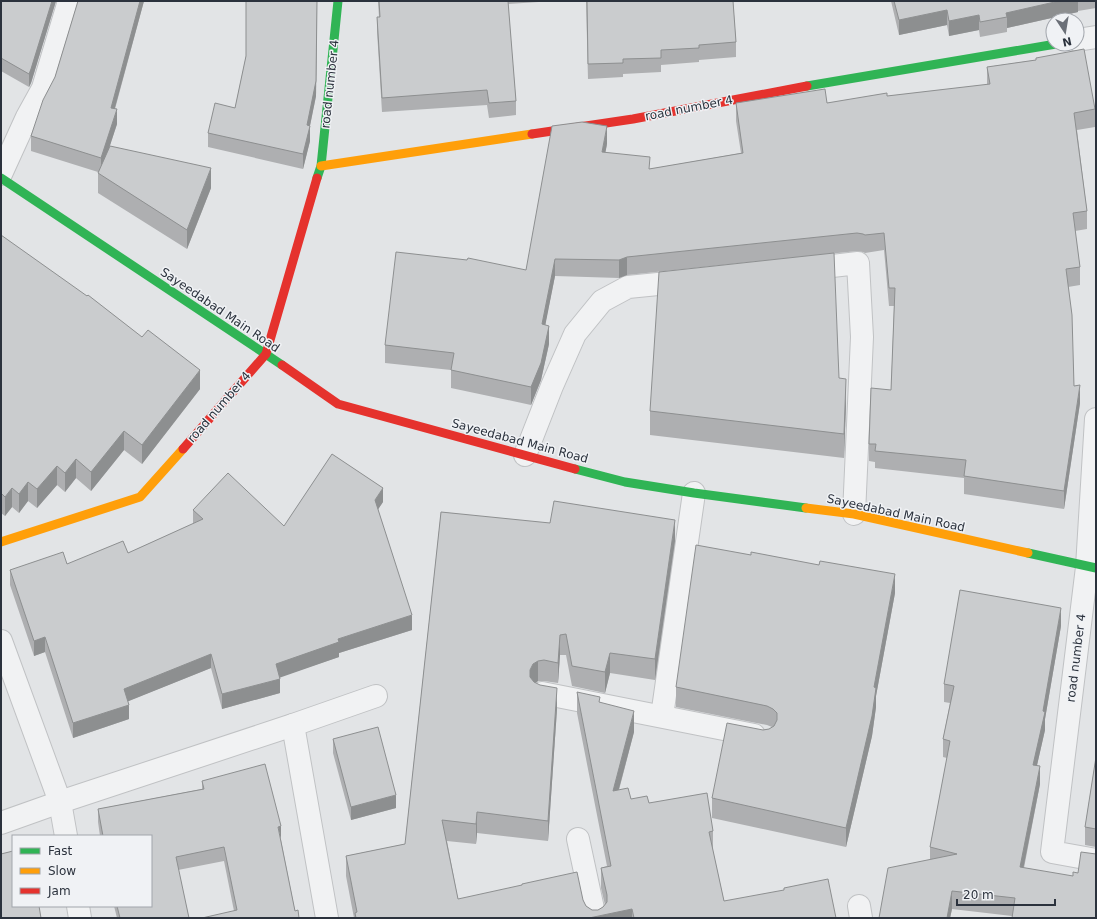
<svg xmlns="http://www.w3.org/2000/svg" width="1097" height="919" viewBox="0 0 1097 919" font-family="'DejaVu Sans',sans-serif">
<rect width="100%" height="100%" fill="#e2e4e6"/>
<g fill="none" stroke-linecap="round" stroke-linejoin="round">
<g stroke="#c0c2c4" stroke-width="24">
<g id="street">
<polyline points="1077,40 1096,37"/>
<polyline points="1,174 27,117 43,88 69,1"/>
<polyline points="806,269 858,263 862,337 854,514"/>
<polyline points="1096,419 1087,567 1052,852 1096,860"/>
<polyline points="525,455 552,386 575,334 602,301 628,287 688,281"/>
<polyline points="1,641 60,802 66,836"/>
<polyline points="542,693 754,735"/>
<polyline points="662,716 694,493"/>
<polyline points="293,725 376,696"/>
<polyline points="1,823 60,802 293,725 327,918"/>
<polyline points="578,839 595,918"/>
<polyline points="78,906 80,918"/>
<polyline points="859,906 861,918"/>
</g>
</g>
<use href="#street" stroke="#f1f2f3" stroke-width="22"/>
<g stroke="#30b455" stroke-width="9">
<polyline points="807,86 1056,44"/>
<polyline points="1,178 282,365"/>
<polyline points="317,178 321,166 338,1"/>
<polyline points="575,469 625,482 694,493 806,508"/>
<polyline points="1028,553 1096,568"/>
</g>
<g stroke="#ff9f0a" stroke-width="9">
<polyline points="321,166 532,134"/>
<polyline points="806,508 854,514 1028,553"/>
<polyline points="1,542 140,497 183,449"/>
</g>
<g stroke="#e5322d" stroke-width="9">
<polyline points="532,134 633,119 807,86"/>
<polyline points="282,365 338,404 575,469"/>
<polyline points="183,449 266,354 317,178"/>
</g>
</g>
<g fill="#aeafb1">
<polygon points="1,1 56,1 31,83 29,87 1,71"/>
<polygon points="78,1 144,1 115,109 117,124 109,148 211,188 187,249 98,193 98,172 31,151 31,136 55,77"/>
<polygon points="227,1 317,1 316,96 310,126 310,141 303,169 208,147 208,133 235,108 246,56 246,2"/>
<polygon points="378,1 554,1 508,4 516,101 516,115 489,118 487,105 382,112 377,31 377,17 379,17"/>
<polygon points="586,1 733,1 736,42 736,57 699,60 699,62 661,65 661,72 623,74 623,77 588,79"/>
<polygon points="891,1 1096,1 1096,8 1078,11 1078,12 1007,28 1007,32 980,37 979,30 949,36 947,25 899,35"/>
<polygon points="1036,58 1095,109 1095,127 1077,130 1087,211 1087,229 1075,231 1080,267 1080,285 1068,287 1074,386 1080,403 1064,509 964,494 964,478 875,468 875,462 869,461 869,444 891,390 894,306 889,306 884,250 865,253 863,252 857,251 627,275 619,278 555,276 545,325 549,344 541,380 531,405 451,388 451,370 385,363 385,345 526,270 607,144 605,153 650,169 741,153 736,121 736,103 827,103 987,85 987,67 1036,60"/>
<polygon points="1,235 200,389 142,464 124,450 91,491 76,478 65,492 57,485 37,508 28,501 19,513 12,507 5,516 1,513"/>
<polygon points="839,378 846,403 844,458 650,435 650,411"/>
<polygon points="383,502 378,509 412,630 339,653 339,657 279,677 280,693 222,709 211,668 128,701 129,719 73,738 45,652 34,656 10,585 10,570 67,564 128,553 193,524 193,510 284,526"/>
<polygon points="441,512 675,541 655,680 610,673 605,693 572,686 566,655 560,655 558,683 544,681 538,681 535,683 557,709 548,841 477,833 476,844 447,841 458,899 583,900 586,906 592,910 598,910 603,907 605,905 601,888 601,868 607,866 577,713 577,692 600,702 634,732 619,790 631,799 649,803 713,831 713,851 724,901 836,918 354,918 346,876 346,856 405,844"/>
<polygon points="751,555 895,593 876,696 876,707 872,736 846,847 712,818 712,798 763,730 769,729 772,727 767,725 676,707 676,687"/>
<polygon points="1061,626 1045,719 1045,730 1037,765 1040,784 1024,868 1096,918 1012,916 952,909 950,918 879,918 930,859 930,847 947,758 943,757 943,739 950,703 944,702 944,684"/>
<polygon points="333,739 396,808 351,820 333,753"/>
<polygon points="1096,757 1096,847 1085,845 1085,827"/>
<polygon points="202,781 281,840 295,911 234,911 224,861 178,870 189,918 117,918 114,906 151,906 151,836 100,836 98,822 98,809 202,789"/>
</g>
<g fill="#8d8f90">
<polygon points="52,1 56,1 31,83 29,87 29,74"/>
<polygon points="140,1 144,1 111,122 111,108"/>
<polygon points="317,1 316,96 307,140 307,125"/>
<polygon points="1059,1 1078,1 1078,12 1007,28 1007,17 1006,13"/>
<polygon points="947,10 947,25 899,35 899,20"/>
<polygon points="979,15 979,30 949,36 949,21"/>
<polygon points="117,109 117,124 101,173 101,158"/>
<polygon points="310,126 310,141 303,169 303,154"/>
<polygon points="607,126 607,144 602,170 602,152"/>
<polygon points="211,168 211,188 187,249 187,230"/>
<polygon points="627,257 627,275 619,278 619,260"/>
<polygon points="555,259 555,276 542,342 542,324"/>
<polygon points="549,326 549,344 541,380 531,405 531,387"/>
<polygon points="200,370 200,389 142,464 142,445"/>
<polygon points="846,379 846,403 844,458 844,434"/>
<polygon points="1080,385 1080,403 1064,509 1064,491"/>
<polygon points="124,431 124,450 91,491 91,472"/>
<polygon points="76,459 76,478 65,492 65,473"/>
<polygon points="57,466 57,485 37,508 37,489"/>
<polygon points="28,482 28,501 19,513 19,494"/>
<polygon points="12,488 12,507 5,516 5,497"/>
<polygon points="383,488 383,502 375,514 375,500"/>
<polygon points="675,520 675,541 655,680 655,659"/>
<polygon points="895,574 895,593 876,696 876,707 872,736 846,847 846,828 874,687"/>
<polygon points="1061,608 1061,626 1045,719 1045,730 1033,783 1033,765"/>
<polygon points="412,615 412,630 339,653 339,657 276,679 276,664 338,639"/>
<polygon points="560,635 560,655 558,683 558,663"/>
<polygon points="45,637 45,652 34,656 34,641"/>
<polygon points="610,653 610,673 605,693 605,672"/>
<polygon points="211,654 211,668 124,703 124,689"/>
<polygon points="538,661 538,681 533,685 530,690 530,670 533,664"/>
<polygon points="280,679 280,693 222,709 222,694"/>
<polygon points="557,688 557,709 548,841 548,821"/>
<polygon points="129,705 129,719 73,738 73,723"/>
<polygon points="634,711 634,732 613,811 613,791"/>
<polygon points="1040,766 1040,784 1020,885 1020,867"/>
<polygon points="396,795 396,808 351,820 351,807"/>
<polygon points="477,812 477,833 476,844 476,824"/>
<polygon points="281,826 281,840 278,827"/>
<polygon points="952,891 952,909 950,918 947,918"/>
<polygon points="632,909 632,918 589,918"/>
</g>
<g fill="#caccce" stroke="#8d8f90">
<polygon points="1,1 52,1 31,69 29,74 1,58"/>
<polygon points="78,1 140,1 111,108 117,109 101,158 31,136 43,100 55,77"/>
<polygon points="246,1 317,1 316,81 307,125 310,126 303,154 208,133 215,103 235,108 246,56"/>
<polygon points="379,1 508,1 516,101 489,103 487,90 382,98 377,17 380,17"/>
<polygon points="587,1 733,1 736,42 699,45 699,48 661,50 661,58 623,59 623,63 588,64"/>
<polygon points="894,1 1059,1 1006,13 1007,17 980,22 979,15 949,21 947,10 899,20"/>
<polygon points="1084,49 1095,109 1074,113 1087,211 1073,213 1080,267 1066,269 1072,315 1074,386 1080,385 1064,491 964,476 966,460 875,451 876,444 869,444 871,388 891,390 895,288 889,288 884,233 865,235 863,234 857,233 627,257 619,260 555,259 542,324 549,326 541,363 531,387 451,370 454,353 385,345 396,252 467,260 468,258 526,270 552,126 582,122 607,126 602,152 650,157 649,169 743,153 736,103 825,89 827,103 887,93 887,96 990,84 987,67 1036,60 1036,58"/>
<polygon points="110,146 211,168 187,230 98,173"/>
<polygon points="1,235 87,296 88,295 142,337 148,330 200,370 142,445 124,431 91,472 76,459 65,473 57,466 37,489 28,482 19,494 12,488 5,497 1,493"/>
<polygon points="834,253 839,378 846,379 844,434 650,411 659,272"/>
<polygon points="332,454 383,488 375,500 412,615 338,639 339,642 276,664 280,679 222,694 211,654 124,689 129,705 73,723 45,637 34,641 10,570 63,552 67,564 123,541 128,553 203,519 193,510 228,473 284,526"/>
<polygon points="554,501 675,520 655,659 610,653 605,672 572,666 566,634 560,635 558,663 544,660 538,661 533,664 530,670 530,677 534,682 540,685 557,688 548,821 477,812 476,824 442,820 458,899 522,885 522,884 577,872 583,900 586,906 592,910 598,910 603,907 607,902 607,895 601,868 611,866 577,692 600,697 599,702 634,711 613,791 628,788 631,799 647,796 649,803 707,793 713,831 709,832 724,901 784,890 784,888 828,879 836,918 634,918 632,909 589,918 356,918 355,913 357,912 346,856 405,844 441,512 550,523"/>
<polygon points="696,545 751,555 751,552 819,565 820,561 895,574 874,687 876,688 872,716 846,828 712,798 727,723 763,730 769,729 774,726 777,720 777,713 773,709 767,706 676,687"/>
<polygon points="960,590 1061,608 1043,711 1045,712 1033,765 1040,766 1020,867 1073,876 1073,872 1078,873 1081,852 1096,854 1096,918 1012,918 1015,898 952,891 947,918 879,918 888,868 957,854 930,847 950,741 943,739 954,686 944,684"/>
<polygon points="378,727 396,795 351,807 333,739"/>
<polygon points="1096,757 1096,829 1085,827"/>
<polygon points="265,764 281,826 278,827 295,911 298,910 299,918 202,918 237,910 224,847 176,857 189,918 120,918 117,906 151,906 151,836 103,836 98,809 204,789 202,781"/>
<polygon points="13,851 13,906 39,906 41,918 1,918 1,854"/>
</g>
<g text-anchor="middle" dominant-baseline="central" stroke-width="3" stroke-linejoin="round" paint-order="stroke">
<g font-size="12" fill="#2b323d" stroke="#f0f2f5">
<text transform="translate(330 84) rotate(-84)">road number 4</text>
<text transform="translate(689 108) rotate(-11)">road number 4</text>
<text transform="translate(220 310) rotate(34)">Sayeedabad Main Road</text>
<text transform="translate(219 407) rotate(-49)">road number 4</text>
<text transform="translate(520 441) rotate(15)">Sayeedabad Main Road</text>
<text transform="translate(896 513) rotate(12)">Sayeedabad Main Road</text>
<text transform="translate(1076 658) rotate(-83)">road number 4</text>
</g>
</g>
<rect width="1097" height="919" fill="none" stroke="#2b323d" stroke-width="4"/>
<rect x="12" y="835" width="140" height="72" fill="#f0f2f5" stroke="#a1a5ab"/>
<rect x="20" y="848" width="20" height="6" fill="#30b455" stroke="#a1a5ab"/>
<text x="48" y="855" font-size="12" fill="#2b323d">Fast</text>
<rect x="20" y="868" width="20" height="6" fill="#ff9f0a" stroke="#a1a5ab"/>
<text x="48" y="875" font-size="12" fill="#2b323d">Slow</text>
<rect x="20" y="888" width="20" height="6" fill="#e5322d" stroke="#a1a5ab"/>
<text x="48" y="895" font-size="12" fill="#2b323d">Jam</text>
<g transform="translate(1065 32) rotate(168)"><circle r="19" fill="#f0f2f5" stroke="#a1a5ab"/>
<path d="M0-3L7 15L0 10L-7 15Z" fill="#6b7078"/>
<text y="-6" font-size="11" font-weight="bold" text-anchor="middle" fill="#2b323d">N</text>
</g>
<path d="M957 899v6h98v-6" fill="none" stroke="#2b323d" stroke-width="2"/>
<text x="963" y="899" font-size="12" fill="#2b323d" stroke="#f0f2f5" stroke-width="3" paint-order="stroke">20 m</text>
</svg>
